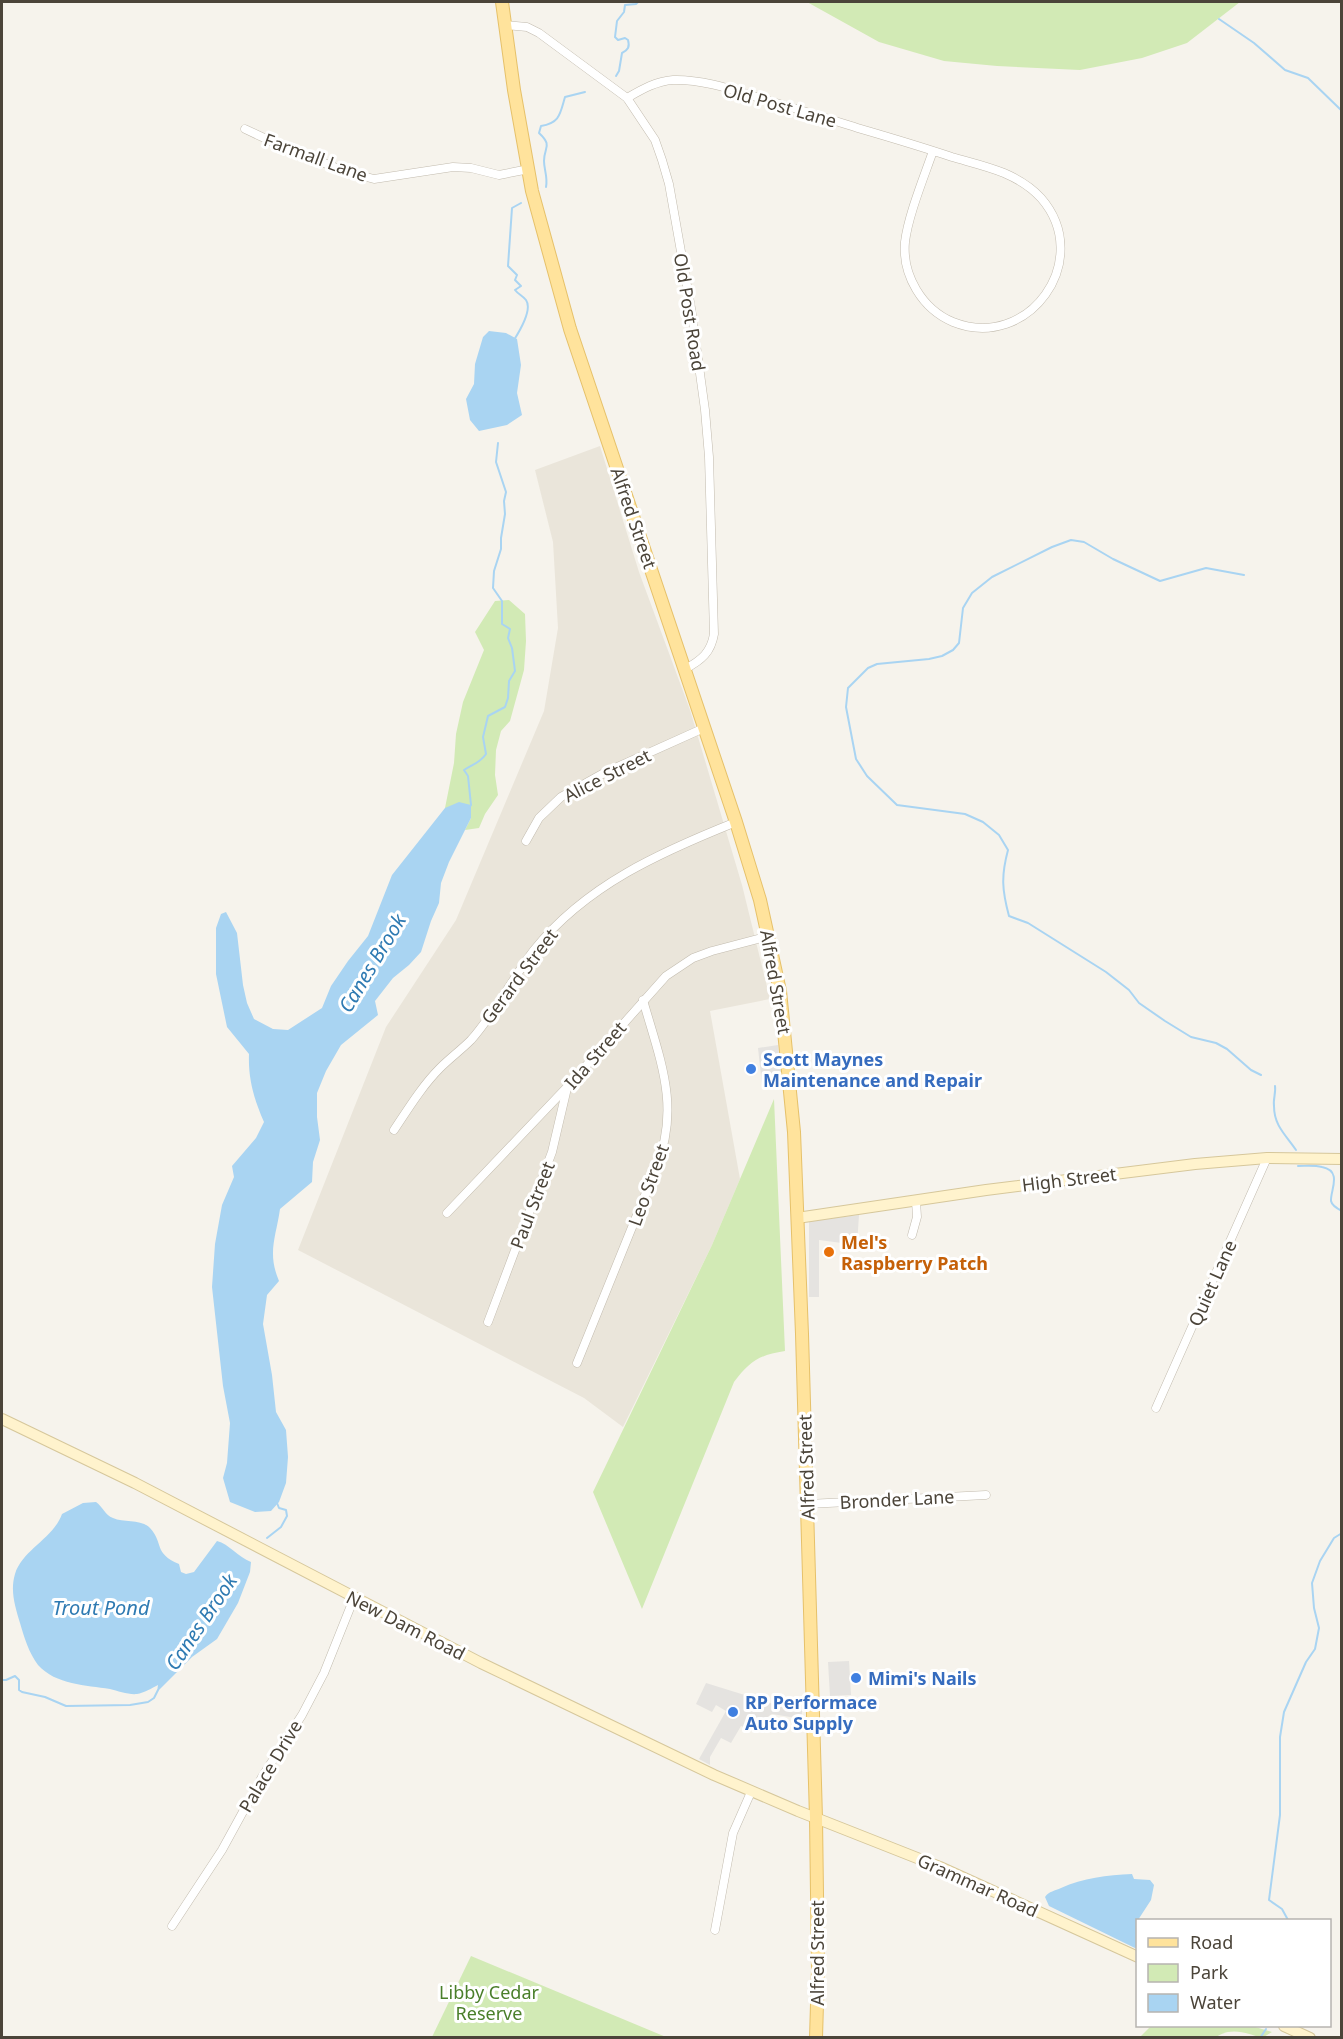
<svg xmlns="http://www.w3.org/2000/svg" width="1343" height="2039" viewBox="0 0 1343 2039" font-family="'Noto Sans',sans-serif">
<rect width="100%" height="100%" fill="#f6f3ec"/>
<polygon fill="#eae5da" points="600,446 639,572 690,710 742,885 770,999 710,1011 740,1179 712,1245 623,1427 584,1398 298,1250 386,1027 456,920 544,711 558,628 553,542 535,470"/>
<g fill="#d2eab5">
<polygon points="807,2 1240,2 1187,43 1142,58 1080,70 997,66 944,61 879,42"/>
<polygon points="509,600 525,614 526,641 524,670 510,721 501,731 496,750 495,775 498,795 485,814 479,828 465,830 471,818 445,808 454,763 456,734 463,702 484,650 475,632 495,601"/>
<path d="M 774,1099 L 785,1351 C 759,1355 750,1361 734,1382 L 642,1609 L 593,1492 L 712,1245 Z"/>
<polygon points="471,1956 666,2037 432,2037"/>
<path d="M 1151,2026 L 1252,2026 L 1272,2032 L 1262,2038 C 1247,2033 1231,2027 1216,2037 L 1140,2037 Z"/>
</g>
<g fill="#e5e3e0">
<polygon points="778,1045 782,1082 762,1085 758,1048"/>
<polygon points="859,1215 857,1245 819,1240 819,1297 809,1297 809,1221"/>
<polygon points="849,1661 851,1695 830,1696 828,1662"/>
<polygon points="706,1683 774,1704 798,1707 802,1704 802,1719 772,1714 766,1718 760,1732 741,1726 731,1743 721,1738 710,1757 710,1765 699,1759 726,1711 716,1705 712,1712 696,1704"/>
</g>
<g fill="#a9d4f2">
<polygon points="489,331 506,333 517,339 521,365 517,393 522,415 507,425 479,431 470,420 466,399 474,384 475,364 483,337"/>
<path d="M 459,802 L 471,805 L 471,818 L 449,862 L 441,883 L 439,903 L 431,921 L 421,952 L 409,965 L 393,978 L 375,1001 L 378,1015 L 341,1045 L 326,1071 L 317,1093 L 317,1117 L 320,1140 L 313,1162 L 312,1182 L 280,1209 C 276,1237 267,1253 279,1281 L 267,1295 L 263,1324 L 272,1375 L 276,1412 L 286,1430 L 288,1457 L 286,1483 L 279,1502 L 271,1511 L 255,1512 L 230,1502 L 223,1478 L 227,1463 L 230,1423 L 223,1386 L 212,1287 L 215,1244 L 222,1205 L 234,1177 L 232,1166 L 256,1138 L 264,1122 C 254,1099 248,1079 249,1054 L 227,1027 L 216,974 L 216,928 L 221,914 L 226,912 L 237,933 L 243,985 L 247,1003 L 254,1019 L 273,1029 L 288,1030 L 322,1008 L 331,986 L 348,961 L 368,936 L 392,875 L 445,808 Z"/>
<path d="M 96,1502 C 103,1507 105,1515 113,1518 C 124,1523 142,1519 150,1528 C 164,1543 153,1553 179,1564 L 181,1572 L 186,1574 L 194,1572 L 217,1541 C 229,1544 238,1557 251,1562 L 250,1572 L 238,1603 L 217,1639 L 192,1657 L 157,1692 L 158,1685 C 152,1688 144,1693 137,1694 C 129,1695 118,1691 110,1689 C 86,1685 56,1685 38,1665 C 29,1653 24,1637 20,1623 C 15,1606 10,1591 15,1574 C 23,1549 53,1539 62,1514 L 83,1503 Z"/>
<path d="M 1132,1874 L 1134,1879 L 1150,1880 L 1154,1885 L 1151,1900 L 1138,1920 L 1137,1949 L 1049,1906 L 1045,1897 C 1049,1891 1055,1891 1061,1888 C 1083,1878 1107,1875 1132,1874 Z"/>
</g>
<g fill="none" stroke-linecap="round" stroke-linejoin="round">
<g stroke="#a9d4f2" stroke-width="2">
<polyline points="1219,19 1254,43 1285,70 1308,78 1342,111"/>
<path d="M 616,76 L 619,71 L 622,53 C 628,50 630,47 628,40 L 625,38 L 618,40 L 615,37 L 617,21 L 624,12 L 625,5 L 636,4 L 638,2"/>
<path d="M 546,187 C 548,177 544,170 544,161 C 544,147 553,146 539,133 L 541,126 C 560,123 560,114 565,97 L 585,92"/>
<path d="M 514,340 C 519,332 533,310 526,300 C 523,296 518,294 515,290 L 521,286 L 515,280 L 517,275 L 508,266 L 512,208 L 521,203"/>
<path d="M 1244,575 L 1206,568 L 1160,581 L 1113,559 L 1084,542 L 1071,540 L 1052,547 L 992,577 L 972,593 L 963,608 L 959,643 L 953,650 L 942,656 L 929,659 L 877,664 L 868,668 L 848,688 L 846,707 L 856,759 L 867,776 L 897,805 L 965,814 L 983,822 L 999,835 L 1008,850 C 1001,876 1002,890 1009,916 L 1028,923 L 1106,972 L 1129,990 L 1139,1003 L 1165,1021 L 1191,1037 L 1216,1043 L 1227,1049 L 1251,1070 L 1261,1075"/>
<path d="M 469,808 L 471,805 L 468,776 L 464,770 C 473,764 480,763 486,754 L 483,737 L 488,716 L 505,707 L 508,698 L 509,681 L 515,671 L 512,648 L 508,638 L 510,629 L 502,624 L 502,601 L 493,588 L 494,571 L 501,549 L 501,538 L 505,514 L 504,501 L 506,492 L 496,462 L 498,443"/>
<path d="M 1275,1086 C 1276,1093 1273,1099 1274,1106 C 1274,1126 1286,1135 1296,1150"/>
<path d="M 1298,1166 C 1306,1166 1314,1165 1322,1167 C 1343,1171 1330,1191 1331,1201 C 1332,1206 1338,1209 1342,1211"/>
<polyline points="267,1538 281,1527 287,1516 286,1510 279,1508 277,1503"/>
<polyline points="2,1680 6,1680 15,1676 19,1680 19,1690 22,1692 45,1697 66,1706 130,1705 148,1702 154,1698 158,1690"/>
<polyline points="1288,1920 1282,1909 1269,1900 1280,1815 1280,1737 1284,1712 1306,1662 1315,1649 1319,1628 1314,1608 1312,1583 1320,1561 1334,1538 1342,1533"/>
<polyline points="1260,2038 1266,2029"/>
</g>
<g stroke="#c2bbae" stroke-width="9">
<g id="street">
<path d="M 505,25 L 527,27 L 539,33 L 627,98 L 655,140 L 662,160 L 669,184 L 691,308 L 705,410 L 709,457 L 714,634 C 711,652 702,660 685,669"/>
<path d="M 627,98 C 641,90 656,81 673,80 C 704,79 736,91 766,100 C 798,109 829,119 861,129 C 892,138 922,147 952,157 C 969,162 987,166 1004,173 C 1018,179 1031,187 1041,198 C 1095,260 1028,352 953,322 C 922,309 902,275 905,242 C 908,216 924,177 933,151"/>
<polyline points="245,129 277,144 344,171 374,179 453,167 471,168 499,175 529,169"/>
<polyline points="526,841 539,818 561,797 604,773 704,728"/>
<path d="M 394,1130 C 408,1109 422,1086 440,1068 C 450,1058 461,1050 471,1040 C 495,1013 512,979 534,950 C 586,885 661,852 736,822"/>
<polyline points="447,1213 568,1086 666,976 693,958 712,951 769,936"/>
<polyline points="912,1235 917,1217 916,1201"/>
<polyline points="488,1322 552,1152 567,1088"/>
<path d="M 577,1363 L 656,1168 C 681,1107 660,1060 643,1000"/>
<polyline points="1156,1408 1267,1158"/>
<polyline points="808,1504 986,1495"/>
<polyline points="172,1926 222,1850 262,1777 302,1715 324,1673 354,1598"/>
<polyline points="715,1930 733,1833 751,1792"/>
</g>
</g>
<g stroke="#d6c79b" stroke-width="12">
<g id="secondary">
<polyline points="797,1218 986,1190 1195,1164 1267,1158 1342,1159"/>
<polyline points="2,1419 135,1483 481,1663 714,1775 798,1811 940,1867 1138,1957"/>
<polyline points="1284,2026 1310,2038"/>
</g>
</g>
<g stroke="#e6c16a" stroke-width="14">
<polyline id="primary" points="502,2 514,90 532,191 570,329 736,822 760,900 780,991 794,1132 802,1334 816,1818 818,1970 816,2038"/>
</g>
<use href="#street" stroke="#fff" stroke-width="8"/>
<use href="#secondary" stroke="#fff3cd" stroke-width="10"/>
<use href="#primary" stroke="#ffe39c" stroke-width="12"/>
</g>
<g fill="#3f7fe0" stroke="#fff" stroke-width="2">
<circle cx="751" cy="1069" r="6"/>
<circle cx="856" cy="1678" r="6"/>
<circle cx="733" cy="1712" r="6"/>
</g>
<circle fill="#e8710a" stroke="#fff" stroke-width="2" cx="829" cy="1252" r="6"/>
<g text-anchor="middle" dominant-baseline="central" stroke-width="6" stroke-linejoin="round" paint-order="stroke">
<g font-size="18" fill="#4b4439" stroke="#fff">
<text transform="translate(780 105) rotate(16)">Old Post Lane</text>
<text transform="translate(316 157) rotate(20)">Farmall Lane</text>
<text transform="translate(690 312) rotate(81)">Old Post Road</text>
<text transform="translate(634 518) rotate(71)">Alfred Street</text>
<text transform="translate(607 775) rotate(-27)">Alice Street</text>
<text transform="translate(519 976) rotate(-53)">Gerard Street</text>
<text transform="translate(776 982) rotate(80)">Alfred Street</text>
<text transform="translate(595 1055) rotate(-49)">Ida Street</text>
<text transform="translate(1069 1179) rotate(-7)">High Street</text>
<text transform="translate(648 1185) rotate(-70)">Leo Street</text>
<text transform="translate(532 1205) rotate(-69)">Paul Street</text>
<text transform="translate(1212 1283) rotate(-66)">Quiet Lane</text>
<text transform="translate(806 1467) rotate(-92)">Alfred Street</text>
<text transform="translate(897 1499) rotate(-3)">Bronder Lane</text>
<text transform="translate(406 1625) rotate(27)">New Dam Road</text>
<text transform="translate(270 1766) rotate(-59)">Palace Drive</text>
<text transform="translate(978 1885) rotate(24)">Grammar Road</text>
<text transform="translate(817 1953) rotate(-90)">Alfred Street</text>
</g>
<g font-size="18" font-weight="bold" fill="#366cbe" stroke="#fff" text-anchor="start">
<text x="763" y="1059">Scott Maynes<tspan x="763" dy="21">Maintenance and Repair</tspan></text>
<text x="868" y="1678">Mimi's Nails</text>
<text x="745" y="1702">RP Performace<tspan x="745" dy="21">Auto Supply</tspan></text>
</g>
<g font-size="18" font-weight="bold" fill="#c56008" stroke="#fff" text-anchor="start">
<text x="841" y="1242">Mel's<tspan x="841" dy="21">Raspberry Patch</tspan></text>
</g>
<g font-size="18" fill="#4a7f2a" stroke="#fff">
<text x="489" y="1992">Libby Cedar<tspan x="489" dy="21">Reserve</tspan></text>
</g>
<g font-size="20" font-style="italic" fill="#2e7ab2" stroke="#fff">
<text transform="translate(372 963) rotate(-59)">Canes Brook</text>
<text x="101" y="1607">Trout Pond</text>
<text transform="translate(201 1622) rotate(-56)">Canes Brook</text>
</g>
</g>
<rect width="1343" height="2039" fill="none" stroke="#4b4439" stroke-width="6"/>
<rect x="1136" y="1919" width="195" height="108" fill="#ffffff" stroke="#b7b4b0" stroke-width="1.5"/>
<rect x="1148" y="1938" width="30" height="9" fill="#ffe39c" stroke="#b7b4b0" stroke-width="1.5"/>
<text x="1190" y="1949" font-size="18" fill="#4b4439">Road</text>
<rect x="1148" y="1964" width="30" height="18" fill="#d2eab5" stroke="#b7b4b0" stroke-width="1.5"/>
<text x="1190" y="1979" font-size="18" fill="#4b4439">Park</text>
<rect x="1148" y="1994" width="30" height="18" fill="#a9d4f2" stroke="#b7b4b0" stroke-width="1.5"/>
<text x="1190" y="2009" font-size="18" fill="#4b4439">Water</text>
</svg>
